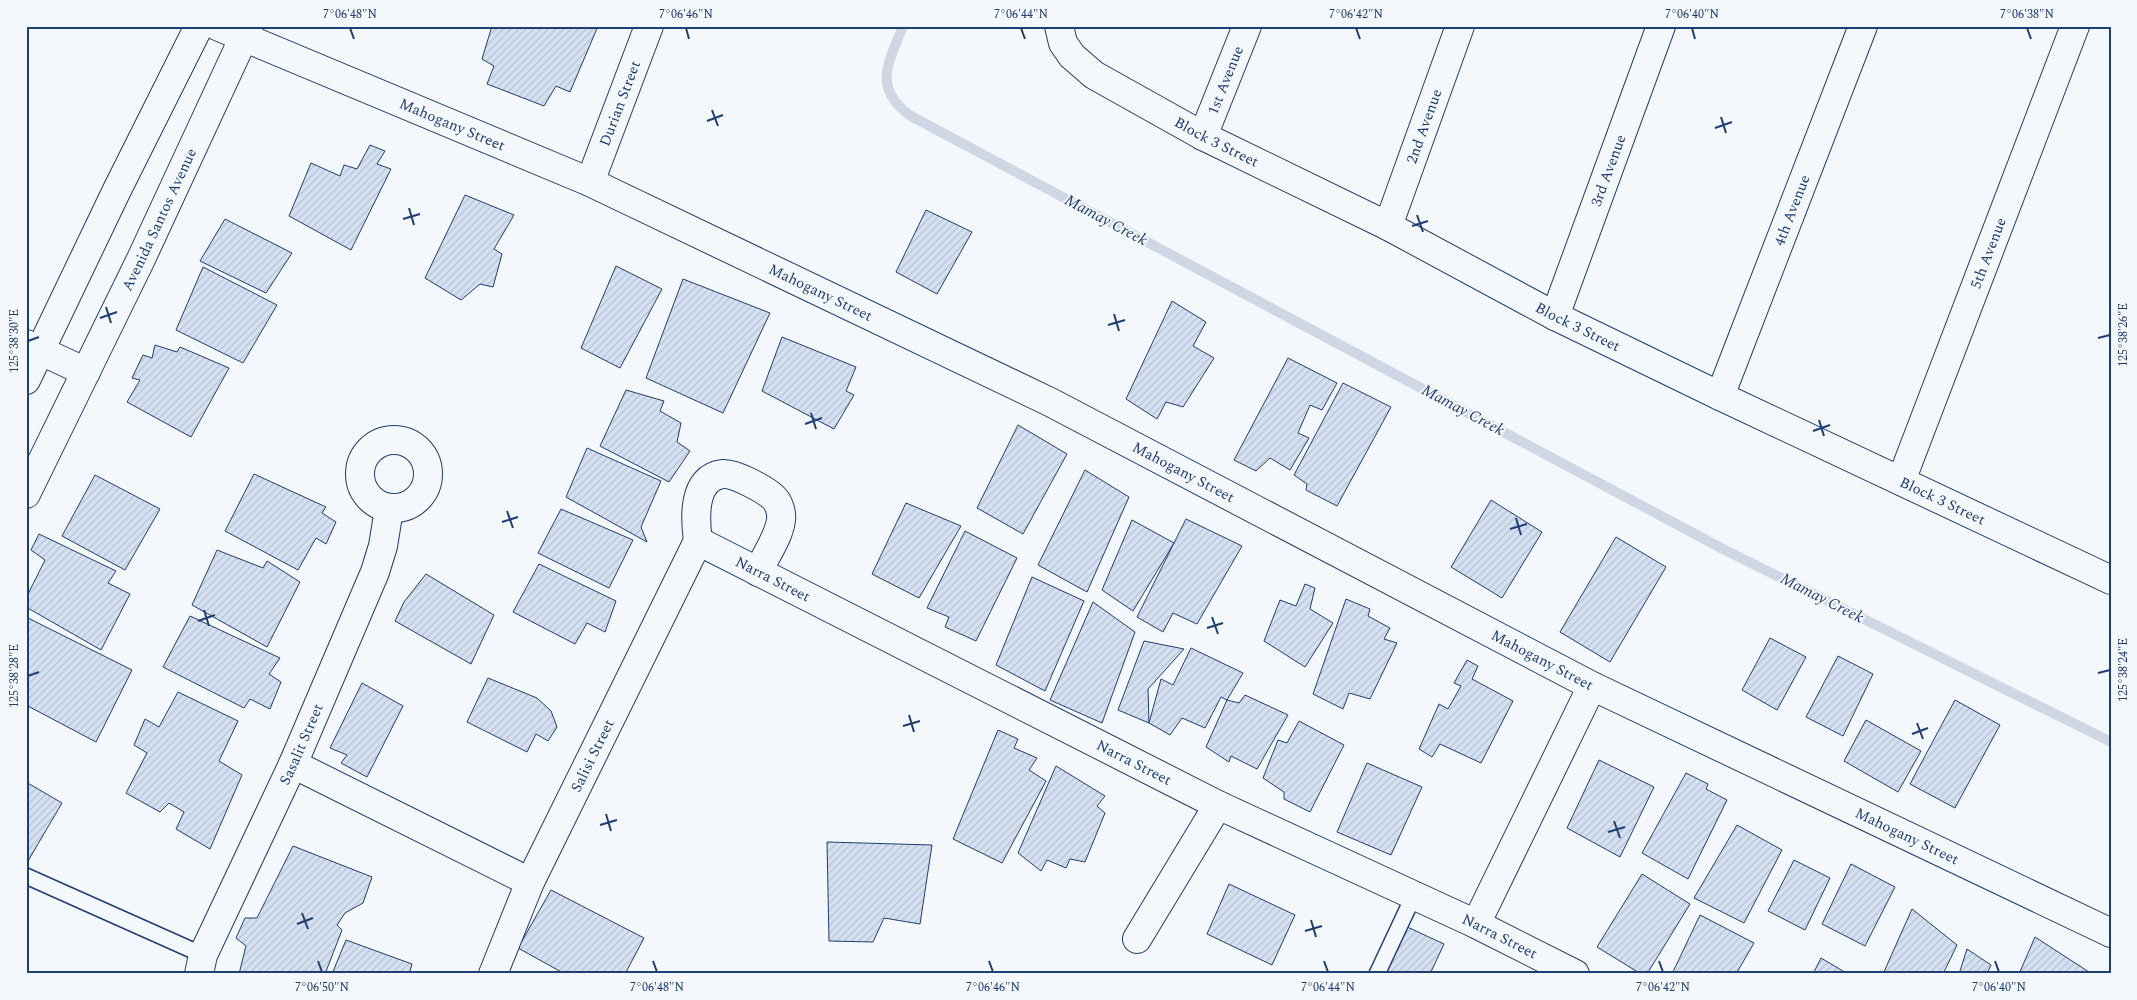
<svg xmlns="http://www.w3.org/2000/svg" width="2137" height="1000" viewBox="0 0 2137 1000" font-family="Spectral,serif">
<defs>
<pattern id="building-hatch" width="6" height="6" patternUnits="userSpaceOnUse" patternTransform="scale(1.25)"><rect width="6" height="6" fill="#d5e0f0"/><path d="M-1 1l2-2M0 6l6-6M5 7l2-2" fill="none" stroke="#b6c1d1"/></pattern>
</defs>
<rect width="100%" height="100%" fill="#f4f7fb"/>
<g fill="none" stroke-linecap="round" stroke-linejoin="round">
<path stroke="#cfd7e4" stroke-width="10" d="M 903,26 C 889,63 872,86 909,115 L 1723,549 L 2111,742"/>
</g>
<g fill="url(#building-hatch)" stroke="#1d3f73">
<polygon points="492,26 598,26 570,92 556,86 544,106 487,84 494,66 482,59"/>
<polygon points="370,145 385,151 377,164 391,169 351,250 289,216 311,163 340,176 344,165 357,169"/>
<polygon points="465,195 514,215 494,249 502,254 493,287 480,284 461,300 425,278"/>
<polygon points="926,210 972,232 937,294 896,272"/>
<polygon points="225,219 292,253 266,293 200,261"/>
<polygon points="616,266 662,289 620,368 581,348"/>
<polygon points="203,267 277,305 243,363 176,330"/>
<polygon points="683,279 770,313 723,413 646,378"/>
<polygon points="1172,301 1206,322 1193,346 1214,358 1183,407 1166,402 1157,419 1126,399"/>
<polygon points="782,337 856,367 846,391 854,395 834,429 762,391"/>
<polygon points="155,345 177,352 180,347 229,368 191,437 127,402 140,380 132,378 143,355 152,358"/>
<polygon points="1288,358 1337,383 1322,410 1310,405 1298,433 1309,438 1290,470 1270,458 1256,471 1234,460"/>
<polygon points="1343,383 1391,407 1337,506 1306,490 1307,484 1294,475"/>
<polygon points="626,390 664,401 660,411 681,423 677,442 690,451 669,482 600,446"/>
<polygon points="1018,425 1067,454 1023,534 977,508"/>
<polygon points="587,448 661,481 641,527 647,542 566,497"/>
<polygon points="1085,470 1129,497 1087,592 1038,565"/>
<polygon points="254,474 326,507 322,513 336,522 326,544 316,538 298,570 225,531"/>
<polygon points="95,475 160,509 125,570 62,536"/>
<polygon points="1491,500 1542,532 1502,598 1451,567"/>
<polygon points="906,503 961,526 919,598 872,574"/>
<polygon points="561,509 633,540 609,588 538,553"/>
<polygon points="1186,519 1242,546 1197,624 1173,613 1163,632 1137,617"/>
<polygon points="1132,520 1174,543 1133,611 1102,590"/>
<polygon points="965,531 1017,558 976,641 945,627 949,617 927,608"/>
<polygon points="39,534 116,571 108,583 130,594 101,650 26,607 26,598 45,560 31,550"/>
<polygon points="1616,537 1666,567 1610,662 1560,632"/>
<polygon points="217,550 263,568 267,561 300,582 267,647 192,605"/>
<polygon points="539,564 616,601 605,632 587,623 575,644 513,612"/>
<polygon points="426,574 494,615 471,664 395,621 404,602"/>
<polygon points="1032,577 1084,601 1045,691 996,665"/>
<polygon points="1305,584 1315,588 1310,609 1333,623 1305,667 1264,641 1280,600 1296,606"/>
<polygon points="1346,599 1370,609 1368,616 1390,628 1384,639 1397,643 1370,699 1349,693 1343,709 1313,694"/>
<polygon points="1093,602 1135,632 1102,723 1050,700"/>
<polygon points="190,616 280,658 269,674 281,682 270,709 250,699 244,708 163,667"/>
<polygon points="26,617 132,670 96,742 26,705 26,694 29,689 26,688"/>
<polygon points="1770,638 1806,657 1777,710 1742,690"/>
<polygon points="1144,641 1184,649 1148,689 1149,723 1118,710"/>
<polygon points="1191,648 1243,673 1227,700 1221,697 1205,728 1182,718 1170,735 1149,723 1161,679 1173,685"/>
<polygon points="1838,656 1873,674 1843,736 1806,717"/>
<polygon points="1467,660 1478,666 1472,679 1513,701 1481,763 1440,744 1432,757 1419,749 1439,704 1448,709 1461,686 1454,683"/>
<polygon points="488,678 537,698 551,711 557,727 548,741 536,734 527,752 467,722"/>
<polygon points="362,683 403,706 367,777 341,763 347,755 330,748"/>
<polygon points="178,692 238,721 219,761 242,775 210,849 176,829 184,812 169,803 160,812 126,793 147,753 134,745 145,719 159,727"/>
<polygon points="1245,695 1288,715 1257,769 1231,756 1229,762 1206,747 1227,700 1239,703"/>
<polygon points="1955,700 2000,725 1955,808 1910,784"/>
<polygon points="1866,720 1921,751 1898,792 1844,761"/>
<polygon points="1299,721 1344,745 1310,812 1284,799 1284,792 1263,778 1278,740 1287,743"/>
<polygon points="998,730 1018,739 1014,748 1037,758 1029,770 1046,781 1002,863 953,839"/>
<polygon points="1599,760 1654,787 1620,857 1567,828"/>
<polygon points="1367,763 1422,787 1391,855 1337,832"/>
<polygon points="1056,766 1105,796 1097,806 1105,813 1085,862 1070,859 1066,868 1047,860 1041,871 1018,853"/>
<polygon points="1686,773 1708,784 1706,789 1727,800 1688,879 1642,853"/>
<polygon points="26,782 62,803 28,861 26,860"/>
<polygon points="1737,825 1782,850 1744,923 1694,898"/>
<polygon points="827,842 932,845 920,924 884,918 873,942 829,941"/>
<polygon points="293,846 372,877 363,903 345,913 337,925 342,930 325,974 239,974 246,946 236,938 245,918 257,918"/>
<polygon points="1794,860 1830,878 1805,930 1768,911"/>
<polygon points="1851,864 1895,887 1865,946 1822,924"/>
<polygon points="1642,874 1690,904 1647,974 1641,974 1597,947"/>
<polygon points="1229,884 1295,915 1272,965 1207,934"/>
<polygon points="551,890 644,938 625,974 565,974 518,948"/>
<polygon points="1912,909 1957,945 1943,974 1883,974"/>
<polygon points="1700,915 1754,943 1736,974 1672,974"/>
<polygon points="1403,925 1444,944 1430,974 1380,974"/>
<polygon points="2035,937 2089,972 2088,974 2019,974"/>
<polygon points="346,940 412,964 409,974 332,974"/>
<polygon points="1967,949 1991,965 1987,974 1959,974"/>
<polygon points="1821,958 1848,974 1813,974"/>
</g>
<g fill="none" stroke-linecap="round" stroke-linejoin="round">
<g stroke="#1d3f73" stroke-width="18">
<g id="service">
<polyline points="26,876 203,955"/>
<polyline points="1377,974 1414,895"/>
</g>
</g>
<g stroke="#1d3f73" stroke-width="30">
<g id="minor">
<path id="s1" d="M 217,26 L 590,182 L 1050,402 L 1592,686 L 2111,933"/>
<path id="s2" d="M 1059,26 L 1063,43 L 1072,56 L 1094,75 L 1203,136 L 1388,226 L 1555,316 L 1720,396 L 2111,580"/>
<path id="s3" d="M 1203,136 L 1247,26"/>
<path id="s4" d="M 590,182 L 649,26"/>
<path id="s5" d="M 1388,226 L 1460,26"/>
<path id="s6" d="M 1555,316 L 1661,26"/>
<polyline points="26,344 86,372"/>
<polyline points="26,380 116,192 199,26"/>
<path id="s7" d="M 1720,396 L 1863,26"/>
<circle cx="394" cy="474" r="34"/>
<path id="s8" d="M 1901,481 L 2075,26"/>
<path id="s9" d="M 26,494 L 141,259 L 249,26"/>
<path id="s10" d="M 698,541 L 1218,805 L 1476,924 L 1575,974"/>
<path d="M 698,541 C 695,520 692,477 723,474 C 735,473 766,490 774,498 C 779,503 782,513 781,520 C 779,537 765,556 758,572"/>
<polyline points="293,764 530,882"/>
<polyline points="1476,924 1592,686"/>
<polyline points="1137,939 1218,805"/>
<path id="s11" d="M 199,974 L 203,955 L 293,764 L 375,572 L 383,546 L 389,509"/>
<path id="s12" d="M 493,974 L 530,882 L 698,541"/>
</g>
</g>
<use href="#service" stroke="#f4f7fb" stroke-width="15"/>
<use href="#minor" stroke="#f4f7fb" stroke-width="28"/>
</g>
<path fill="none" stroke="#1d3f73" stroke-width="2" d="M 350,28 L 354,39M 686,28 L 689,39M 1021,28 L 1025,39M 1356,28 L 1360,39M 1692,28 L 1695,39M 2027,28 L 2031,39M 712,110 L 718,126M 1721,117 L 1726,133M 707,121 L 723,115M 1715,128 L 1732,122M 409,208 L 414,225M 1417,215 L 1423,232M 403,219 L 420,214M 1412,226 L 1428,221M 106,307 L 111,323M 1114,314 L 1119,331M 100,318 L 117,312M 1108,325 L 1125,320M 2098,338 L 2110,335M 28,341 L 39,337M 811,413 L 816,429M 1819,420 L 1824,436M 805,424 L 822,418M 1813,431 L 1830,425M 507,511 L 513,528M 1516,518 L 1521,535M 502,522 L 518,517M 1510,529 L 1527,524M 204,610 L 209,626M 1212,617 L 1218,634M 198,621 L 215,615M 1207,628 L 1223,623M 2098,673 L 2110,670M 28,676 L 39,672M 909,715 L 914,732M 1917,723 L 1923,739M 903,726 L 920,721M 1912,734 L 1928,728M 606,814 L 611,831M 1614,821 L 1620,838M 600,825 L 617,820M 1608,832 L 1625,827M 302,913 L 308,929M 1311,920 L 1316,937M 297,924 L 313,918M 1305,931 L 1322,926M 318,961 L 322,972M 653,961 L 657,972M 989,961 L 993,972M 1324,961 L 1328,972M 1659,961 L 1663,972M 1995,961 L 1999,972"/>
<g text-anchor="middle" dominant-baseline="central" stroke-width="4" stroke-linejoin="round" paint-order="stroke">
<g font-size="15" fill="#1d3f73" stroke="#f4f7fb">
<text stroke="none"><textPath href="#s3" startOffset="60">1st Avenue</textPath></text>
<text stroke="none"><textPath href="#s4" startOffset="84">Durian Street</textPath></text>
<text stroke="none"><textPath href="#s1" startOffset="255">Mahogany Street</textPath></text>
<text stroke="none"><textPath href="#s5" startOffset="106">2nd Avenue</textPath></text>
<text stroke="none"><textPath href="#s2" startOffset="202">Block 3 Street</textPath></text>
<text stroke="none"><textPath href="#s6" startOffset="155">3rd Avenue</textPath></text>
<text stroke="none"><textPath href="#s7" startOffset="199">4th Avenue</textPath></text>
<text stroke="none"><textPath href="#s9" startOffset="305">Avenida Santos Avenue</textPath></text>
<text stroke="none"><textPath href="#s8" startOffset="244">5th Avenue</textPath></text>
<text stroke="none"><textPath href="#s1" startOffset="660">Mahogany Street</textPath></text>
<text stroke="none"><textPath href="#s2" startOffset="608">Block 3 Street</textPath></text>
<text stroke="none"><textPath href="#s1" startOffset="1065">Mahogany Street</textPath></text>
<text stroke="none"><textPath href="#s2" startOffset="1012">Block 3 Street</textPath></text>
<text stroke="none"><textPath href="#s10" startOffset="84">Narra Street</textPath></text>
<text stroke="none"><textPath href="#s1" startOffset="1470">Mahogany Street</textPath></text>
<text stroke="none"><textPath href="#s11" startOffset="252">Sasalit Street</textPath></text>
<text stroke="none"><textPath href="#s12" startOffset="240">Salisi Street</textPath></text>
<text stroke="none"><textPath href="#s10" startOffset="489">Narra Street</textPath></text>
<text stroke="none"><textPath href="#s1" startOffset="1875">Mahogany Street</textPath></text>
<text stroke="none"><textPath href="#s10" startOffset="894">Narra Street</textPath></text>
</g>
<g font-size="16" font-style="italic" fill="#1d3f73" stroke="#f4f7fb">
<text transform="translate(1106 220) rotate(28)">Mamay Creek</text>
<text transform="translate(1463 410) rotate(28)">Mamay Creek</text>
<text transform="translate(1822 598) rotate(27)">Mamay Creek</text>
</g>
</g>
<rect width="2137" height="1000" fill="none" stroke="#f4f7fb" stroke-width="55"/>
<rect x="28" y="28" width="2082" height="944" fill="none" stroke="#1d3f73" stroke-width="2"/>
<g font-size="12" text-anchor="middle" fill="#1d3f73">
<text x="350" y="18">7°06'48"N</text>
<text x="686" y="18">7°06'46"N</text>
<text x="1021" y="18">7°06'44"N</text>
<text x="1356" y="18">7°06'42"N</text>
<text x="1692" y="18">7°06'40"N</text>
<text x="2027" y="18">7°06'38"N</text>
<text transform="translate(2123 335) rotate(-90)" y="4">125°38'26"E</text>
<text transform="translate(14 341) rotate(-90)" y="4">125°38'30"E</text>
<text transform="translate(2123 670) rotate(-90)" y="4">125°38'24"E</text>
<text transform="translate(14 676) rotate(-90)" y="4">125°38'28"E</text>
<text x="322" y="991">7°06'50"N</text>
<text x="657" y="991">7°06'48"N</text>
<text x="993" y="991">7°06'46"N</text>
<text x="1328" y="991">7°06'44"N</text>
<text x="1663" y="991">7°06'42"N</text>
<text x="1999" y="991">7°06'40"N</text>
</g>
</svg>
